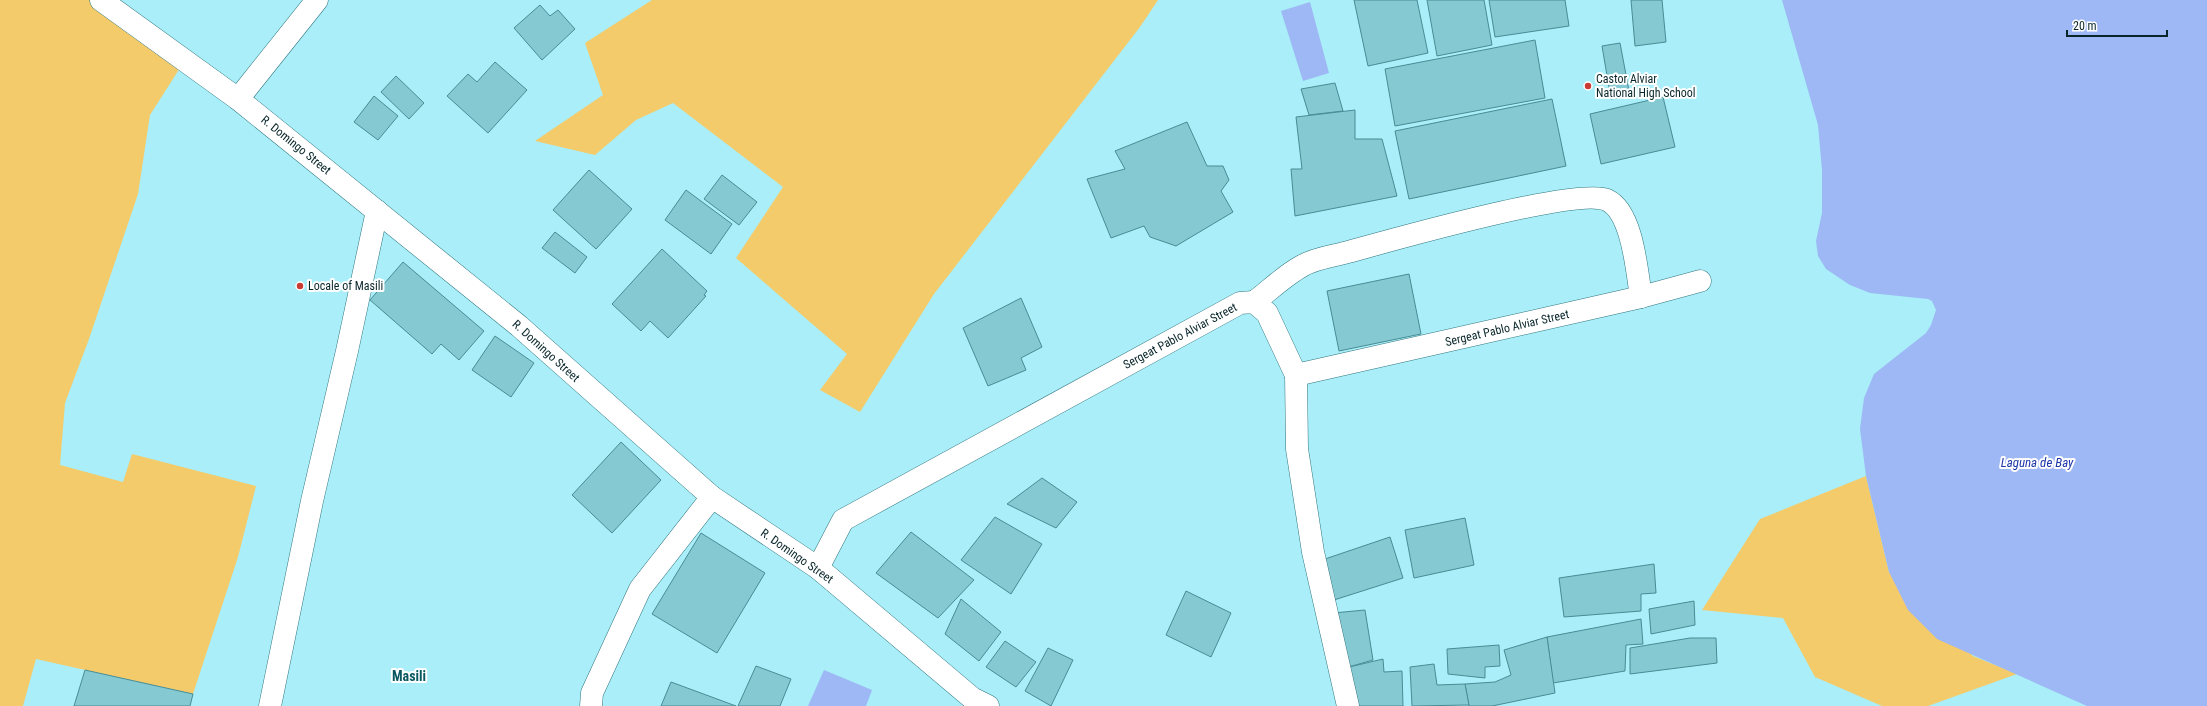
<svg xmlns="http://www.w3.org/2000/svg" width="2207" height="706" viewBox="0 0 2207 706" font-family="'Roboto Condensed',sans-serif">
<rect width="100%" height="100%" fill="#a9eef8"/>
<g fill="#f4cb6a">
<polygon points="0,0 101,0 185,60 150,115 138,194 89,339 65,403 60,465 123,482 132,454 256,486 238,557 193,694 36,659 23,706 0,706"/>
<polygon points="652,0 1158,0 1140,27 934,294 860,412 820,390 847,354 736,258 783,187 673,103 636,120 595,155 535,141 603,95 585,43"/>
<polygon points="1866,476 1889,572 1973,656 2017,674 1928,706 1882,706 1815,677 1783,618 1702,610 1760,519"/>
</g>
<g fill="#9eb7f5">
<polygon points="1782,0 2207,0 2207,706 2087,706 1937,639 1908,610 1889,572 1866,476 1860,429 1864,398 1874,374 1926,333 1931,325 1936,310 1932,301 1928,299 1870,293 1850,285 1826,269 1818,256 1816,241 1822,213 1822,170 1818,125"/>
<polygon points="1310,2 1329,73 1303,81 1281,11"/>
<polygon points="824,670 872,690 866,706 808,706"/>
</g>
<g fill="#85c9d3" stroke="#488c95">
<polygon points="1354,0 1417,0 1428,53 1368,66"/>
<polygon points="1427,0 1484,0 1492,45 1437,56"/>
<polygon points="1489,0 1565,0 1569,26 1495,37"/>
<polygon points="1631,0 1662,0 1666,42 1635,46"/>
<polygon points="540,5 550,16 558,10 575,29 542,60 514,28"/>
<polygon points="1535,40 1545,98 1395,126 1385,69"/>
<polygon points="1620,43 1630,96 1611,99 1602,46"/>
<polygon points="495,62 527,90 488,133 447,96 468,74 477,82"/>
<polygon points="396,76 424,103 409,119 381,92"/>
<polygon points="1335,83 1343,111 1309,115 1301,89"/>
<polygon points="374,96 398,116 378,140 354,122"/>
<polygon points="1663,97 1675,147 1601,164 1590,114"/>
<polygon points="1552,99 1566,166 1409,199 1395,131"/>
<polygon points="1355,110 1355,139 1382,139 1397,196 1295,216 1291,169 1302,169 1296,117"/>
<polygon points="1187,122 1207,166 1223,166 1229,180 1221,191 1233,212 1176,246 1150,237 1144,226 1111,238 1087,179 1125,169 1115,151"/>
<polygon points="589,170 632,209 596,249 553,210"/>
<polygon points="722,175 757,202 739,225 704,199"/>
<polygon points="686,190 732,224 711,254 665,220"/>
<polygon points="555,232 587,257 575,273 542,248"/>
<polygon points="662,249 707,291 704,295 706,296 668,338 650,321 641,331 612,304"/>
<polygon points="403,262 484,331 459,360 441,344 432,354 370,300"/>
<polygon points="1409,274 1421,334 1339,351 1327,291"/>
<polygon points="1021,298 1042,347 1021,358 1026,370 988,386 963,328"/>
<polygon points="495,336 534,363 511,397 472,370"/>
<polygon points="621,442 661,480 612,533 572,495"/>
<polygon points="1042,478 1077,502 1056,528 1007,504"/>
<polygon points="995,517 1042,544 1011,594 961,560"/>
<polygon points="1465,518 1474,565 1414,578 1405,530"/>
<polygon points="911,532 974,580 938,618 876,573"/>
<polygon points="701,533 765,573 717,653 652,614"/>
<polygon points="1390,537 1403,578 1334,600 1322,560"/>
<polygon points="1654,564 1656,593 1641,594 1641,611 1564,617 1559,578"/>
<polygon points="1186,591 1231,613 1211,657 1166,635"/>
<polygon points="961,599 1001,632 979,661 945,634"/>
<polygon points="1694,601 1695,625 1651,634 1649,609"/>
<polygon points="1365,610 1373,660 1345,668 1333,613"/>
<polygon points="1641,619 1643,644 1626,645 1625,671 1553,683 1547,637"/>
<polygon points="1547,637 1555,693 1492,706 1469,706 1465,684 1495,682 1511,675 1504,650"/>
<polygon points="1690,638 1716,638 1717,663 1630,674 1630,648"/>
<polygon points="1005,641 1036,662 1016,687 986,667"/>
<polygon points="1499,645 1500,666 1485,667 1485,678 1448,674 1447,649"/>
<polygon points="1048,648 1073,660 1051,706 1025,691"/>
<polygon points="1383,659 1384,672 1402,671 1403,706 1356,706 1345,668"/>
<polygon points="1434,664 1437,685 1465,684 1469,705 1412,706 1410,667"/>
<polygon points="756,666 791,679 780,706 738,706"/>
<polygon points="85,670 193,694 190,706 74,706"/>
<polygon points="671,682 736,706 661,706"/>
</g>
<g fill="none" stroke-linecap="round" stroke-linejoin="round">
<g stroke="#31767f" stroke-width="23">
<g id="minor">
<polyline points="101,0 238,99 519,326 712,497 818,568 972,698 988,706"/>
<polyline points="238,99 317,0"/>
<path d="M 1254,302 C 1269,291 1285,275 1302,266 C 1315,258 1334,256 1348,252 C 1388,241 1578,187 1607,200 C 1633,212 1637,273 1641,297"/>
<polyline points="1296,375 1297,449 1313,552 1348,706"/>
<polyline points="818,568 843,520 1240,303 1254,302 1267,313 1296,375 1641,297 1700,281"/>
<polyline points="270,706 312,501 347,351 377,211"/>
<polyline points="591,706 592,693 640,589 712,497"/>
</g>
</g>
<use href="#minor" stroke="#fff" stroke-width="22"/>
</g>
<g fill="#c93b35" stroke="#fff" stroke-width="1.5">
<circle cx="1588" cy="86" r="4"/>
<circle cx="300" cy="286" r="4"/>
</g>
<g text-anchor="middle" dominant-baseline="central" stroke-width="4" stroke-linejoin="round" paint-order="stroke">
<g font-size="12" fill="#08262a" stroke="#fff" text-anchor="start">
<text x="1596" y="79">Castor Alviar<tspan x="1596" dy="14">National High School</tspan></text>
<text x="308" y="286">Locale of Masili</text>
</g>
<g font-size="12" fill="#08262a" stroke="#fff">
<text transform="translate(296 145) rotate(39)">R. Domingo Street</text>
<text transform="translate(1507 328) rotate(-13)">Sergeat Pablo Alviar Street</text>
<text transform="translate(1180 336) rotate(-28)">Sergeat Pablo Alviar Street</text>
<text transform="translate(546 351) rotate(42)">R. Domingo Street</text>
<text transform="translate(797 556) rotate(35)">R. Domingo Street</text>
</g>
<g font-size="13" font-style="italic" fill="#1e37aa" stroke="#fff">
<text x="2037" y="462">Laguna de Bay</text>
</g>
<g font-size="14" font-weight="bold" fill="#095961" stroke="#fff">
<text x="409" y="676">Masili</text>
</g>
</g>
<path d="M2067 30v6h100v-6" fill="none" stroke="#08262a" stroke-width="2"/>
<text x="2073" y="30" font-size="12" fill="#08262a" stroke="#ffffff" stroke-width="3" paint-order="stroke">20 m</text>
</svg>
